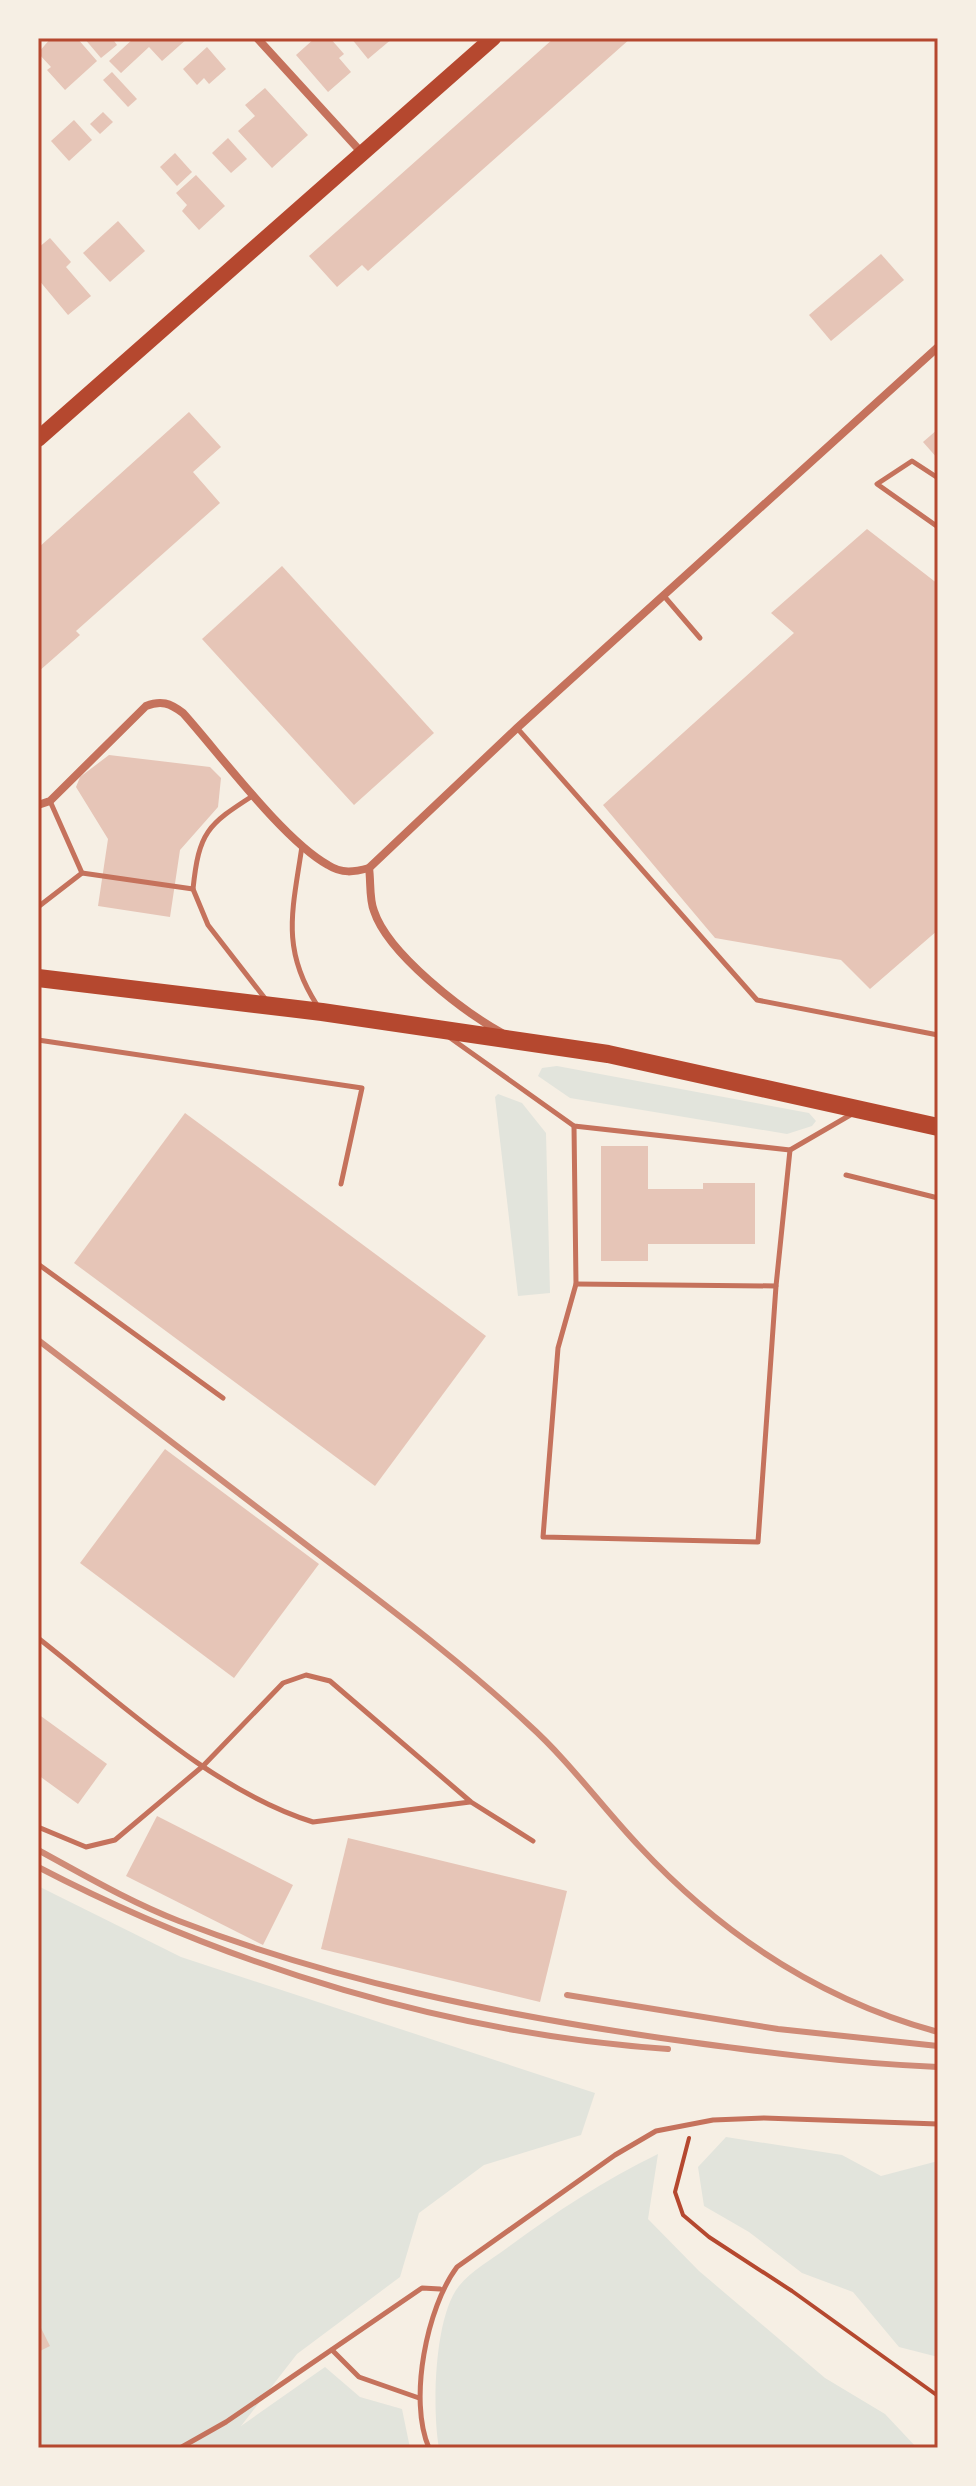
<svg xmlns="http://www.w3.org/2000/svg" width="976" height="2486" viewBox="0 0 976 2486" font-family="'IBM Plex Serif',serif">
<rect width="100%" height="100%" fill="#f6efe4"/>
<g fill="#e2e4dc">
<polygon points="557,1066 809,1113 816,1121 812,1126 787,1134 570,1098 538,1076 542,1068"/>
<polygon points="498,1094 522,1103 546,1133 550,1293 518,1296 495,1097"/>
<polygon points="38,1886 181,1957 595,2093 581,2135 484,2165 419,2213 400,2277 297,2354 241,2426 325,2367 360,2397 402,2409 410,2448 38,2448"/>
<polygon points="726,2137 842,2155 881,2176 938,2161 938,2357 899,2347 853,2292 802,2273 749,2232 704,2206 698,2167"/>
<path d="M 658,2154 L 648,2219 L 699,2271 L 825,2378 L 885,2414 L 917,2448 L 439,2448 C 432,2410 434,2317 459,2286 C 471,2271 492,2259 507,2248 C 556,2212 604,2180 658,2154 Z"/>
</g>
<g fill="#e6c5b7">
<polygon points="51,38 77,38 97,61 65,90 47,70 51,67 38,53"/>
<polygon points="84,38 112,38 117,45 101,58"/>
<polygon points="134,38 188,38 162,61 149,47 121,73 109,61"/>
<polygon points="315,38 330,38 344,54 339,58 351,72 328,92 296,55"/>
<polygon points="351,38 393,38 368,59"/>
<polygon points="554,38 631,38 368,271 362,265 337,287 309,256"/>
<polygon points="207,47 226,69 209,84 204,78 197,85 183,69"/>
<polygon points="112,72 137,99 128,107 103,80"/>
<polygon points="265,88 308,135 272,168 238,131 255,116 245,105"/>
<polygon points="103,112 113,122 100,134 90,124"/>
<polygon points="74,120 92,140 69,161 51,141"/>
<polygon points="228,138 247,159 231,173 212,153"/>
<polygon points="175,153 192,172 177,186 160,167"/>
<polygon points="196,175 225,206 199,230 182,211 187,205 176,193"/>
<polygon points="118,221 145,251 110,282 83,253"/>
<polygon points="50,238 71,262 66,267 91,296 68,315 38,279 38,248"/>
<polygon points="881,254 904,280 831,341 809,315"/>
<polygon points="189,412 221,447 193,472 220,503 76,631 80,635 38,672 38,548"/>
<polygon points="938,429 938,459 923,442"/>
<polygon points="867,529 938,584 938,930 870,989 841,960 715,938 603,805 794,633 771,613"/>
<polygon points="282,566 434,733 354,805 202,639"/>
<polygon points="109,755 210,767 221,778 218,807 180,850 170,917 98,906 108,839 76,787 80,777"/>
<polygon points="185,1113 486,1336 375,1486 74,1263"/>
<polygon points="601,1146 648,1146 648,1189 703,1189 703,1183 755,1183 755,1244 648,1244 648,1261 601,1261"/>
<polygon points="165,1449 319,1564 234,1678 80,1563"/>
<polygon points="38,1714 107,1764 78,1804 38,1775"/>
<polygon points="157,1816 293,1885 263,1945 126,1876"/>
<polygon points="348,1838 567,1891 540,2002 321,1949"/>
<polygon points="38,2322 50,2346 38,2352"/>
</g>
<g fill="none" stroke-linecap="round" stroke-linejoin="round">
<polyline stroke="#b5482f" stroke-width="4" points="689,2138 675,2192 683,2215 709,2237 792,2291 938,2396"/>
<g stroke="#c5725c" stroke-width="5">
<polyline points="938,478 912,461 877,484 938,527"/>
<polyline points="664,596 700,638"/>
<polyline points="517,728 757,1000 938,1035"/>
<path d="M 50,801 L 82,873 L 193,889 C 199,832 207,825 254,795"/>
<path d="M 302,846 C 293,909 280,948 317,1005"/>
<polyline points="193,889 208,925 267,1001"/>
<polyline points="38,907 82,873"/>
<polyline points="449,1037 574,1126 790,1150 852,1114"/>
<polyline points="38,1040 362,1088 341,1184"/>
<polyline points="574,1126 576,1284 558,1348 543,1537 758,1542 776,1286 790,1150"/>
<polyline points="846,1175 938,1198"/>
<polyline points="38,1264 223,1398"/>
<polyline points="576,1284 776,1286"/>
<path d="M 38,1638 C 120,1702 213,1791 313,1822 L 470,1802"/>
<polyline points="38,1827 86,1847 115,1840 203,1766 283,1683 306,1675 330,1681 471,1802 533,1841"/>
<polyline points="332,2350 359,2377 419,2398"/>
<polyline points="180,2448 226,2422 422,2288 440,2289"/>
<path d="M 429,2448 C 408,2400 427,2307 457,2267 L 615,2155 L 656,2131 L 713,2120 L 764,2118 L 938,2124"/>
</g>
<g stroke="#c5725c" stroke-width="8">
<polyline points="257,38 362,153"/>
<path d="M 38,805 L 50,801 L 146,706 C 161,700 170,703 183,713 C 219,753 283,840 328,865 C 342,874 354,872 369,868 L 517,728 L 938,347"/>
<path d="M 369,868 C 371,881 369,899 374,911 C 388,954 464,1012 502,1033"/>
</g>
<polyline stroke="#b5482f" stroke-width="16" points="38,439 493,38"/>
<polyline stroke="#b5482f" stroke-width="18" points="38,978 322,1012 608,1054 938,1127"/>
<g stroke="#cf8b77" stroke-width="6">
<path d="M 38,1340 C 131,1411 224,1482 317,1553 C 389,1608 463,1663 529,1725 C 569,1761 602,1807 639,1846 C 722,1935 820,2000 938,2032"/>
<path d="M 38,1850 C 84,1875 130,1902 179,1921 C 334,1981 497,2014 661,2038 C 753,2051 844,2063 938,2067"/>
<path d="M 38,1867 C 230,1967 451,2034 668,2049"/>
<polyline points="567,1995 778,2029 938,2046"/>
</g>
</g>
<rect width="976" height="2486" fill="none" stroke="#f6efe4" stroke-width="80"/>
<rect x="40" y="40" width="896" height="2406" fill="none" stroke="#b5482f" stroke-width="3"/>
</svg>
